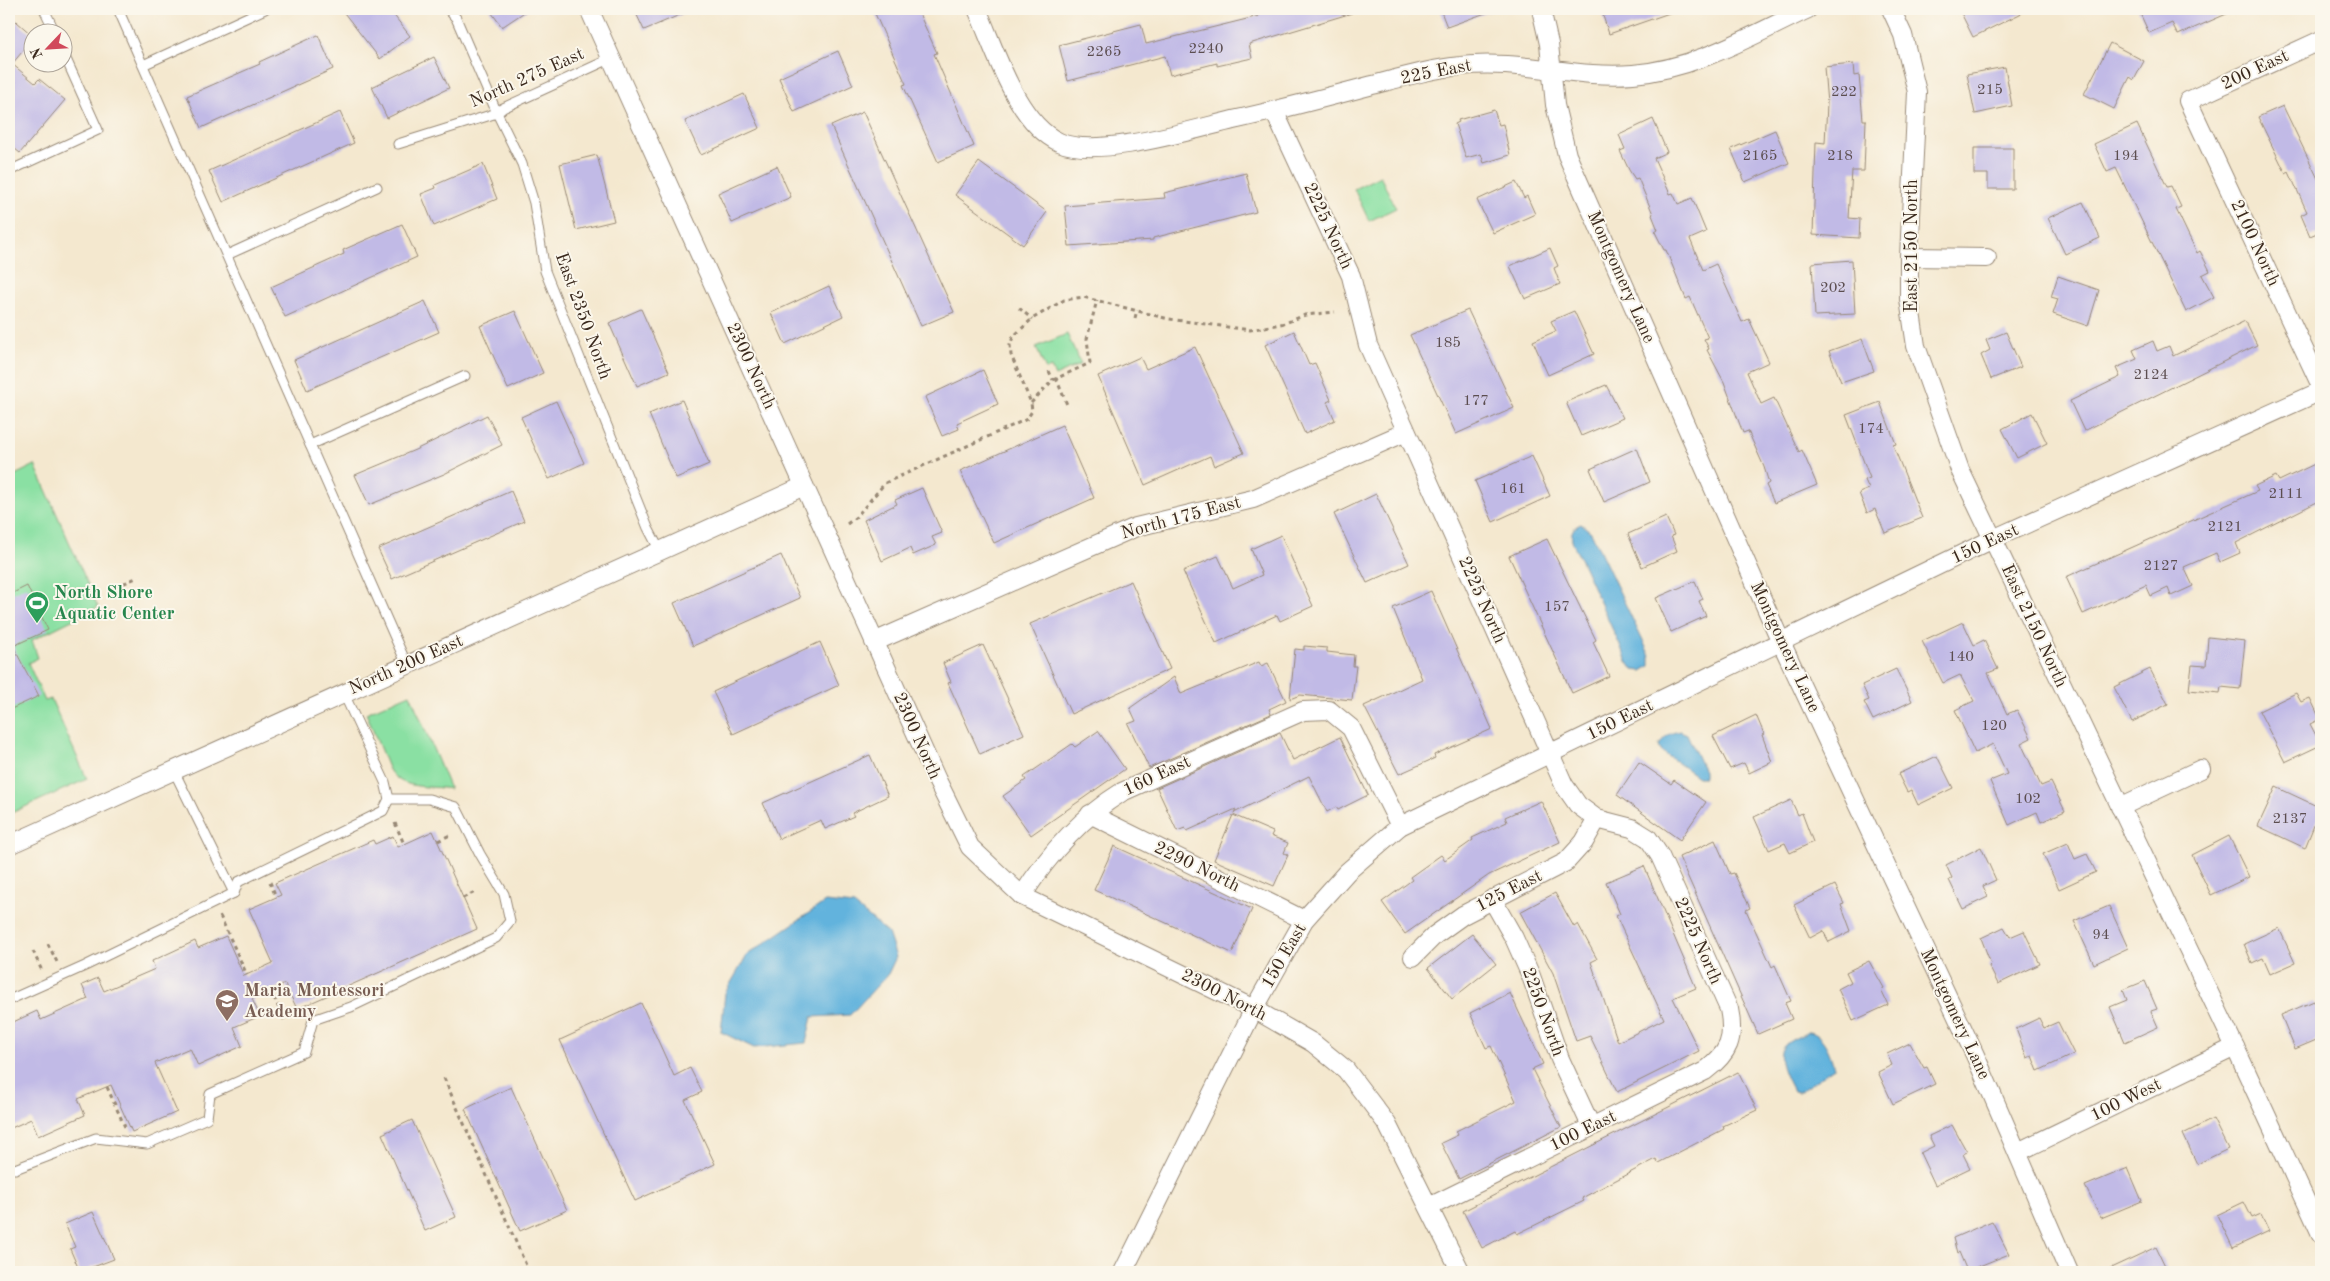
<svg xmlns="http://www.w3.org/2000/svg" width="2330" height="1281" viewBox="0 0 2330 1281" font-family="'Old Standard TT',serif">
<rect width="100%" height="100%" fill="#fbf7ec"/>
<filter id="ink" filterUnits="userSpaceOnUse"><feTurbulence type="fractalNoise" baseFrequency=".02" numOctaves="2"/><feDisplacementMap in="SourceGraphic" scale="10" xChannelSelector="R" yChannelSelector="G"/><feConvolveMatrix kernelMatrix="1 2 1 2 8 2 1 2 1" color-interpolation-filters="sRGB"/></filter>
<filter id="wash" filterUnits="userSpaceOnUse"><feTurbulence type="fractalNoise" baseFrequency=".0096" numOctaves="4" result="noise"/><feDisplacementMap in="SourceGraphic" scale="20" xChannelSelector="R" yChannelSelector="G"/><feGaussianBlur stdDeviation="1.12" result="paint"/><feColorMatrix in="noise" values="0 0 0 0 0 0 0 0 0 0 0 0 0 0 0 0 0 1.4 0 .05"/><feComposite in="paint" operator="in"/></filter>
<g filter="url(#wash)">
<rect width="100%" height="100%" fill="#f4e8cf"/>
<g fill="#8ae0a3" stroke="#628560">
<polygon points="1380,176 1396,208 1369,221 1354,189"/>
<polygon points="1067,334 1081,364 1055,376 1051,368 1046,370 1036,347"/>
<polygon points="35,465 98,607 32,640 38,658 28,663 45,701 51,699 87,779 9,814 9,478"/>
<path d="M 410,694 L 450,789 C 428,785 400,791 388,768 L 366,713 Z"/>
</g>
<g fill="#62b3dd" stroke="#4e6e7e">
<path d="M 1581,524 L 1591,532 L 1650,656 L 1650,666 L 1642,671 L 1633,670 L 1627,661 L 1572,541 C 1571,531 1572,528 1581,524 Z"/>
<path d="M 1680,731 L 1687,734 L 1704,771 L 1704,777 L 1698,777 L 1661,751 L 1659,746 C 1664,736 1670,733 1680,731 Z"/>
<polygon points="825,902 854,905 888,933 896,957 888,974 850,1015 812,1017 806,1043 754,1048 721,1032 725,993 747,955"/>
<path d="M 1808,1032 C 1823,1032 1831,1055 1834,1068 L 1799,1092 L 1793,1091 C 1788,1081 1774,1057 1784,1046 C 1789,1040 1801,1036 1808,1032 Z"/>
</g>
<g id="blocks">
<g fill="#c1bae6">
<polygon points="341,9 389,9 410,36 380,59"/>
<polygon points="489,9 529,9 502,27"/>
<polygon points="634,9 694,9 644,30"/>
<polygon points="873,9 917,9 937,53 934,54 974,146 938,162 903,85 906,84"/>
<polygon points="1256,9 1351,9 1352,13 1249,44 1252,58 1217,66 1217,63 1170,75 1165,56 1068,81 1059,45 1141,24 1146,44 1259,16"/>
<polygon points="1440,9 1491,9 1491,11 1447,27"/>
<polygon points="1604,9 1674,9 1675,11 1609,34 1603,16 1606,15"/>
<polygon points="1959,9 2030,9 1973,37"/>
<polygon points="2138,9 2238,9 2178,35 2172,23 2149,33"/>
<polygon points="9,15 32,35 32,40 12,64 35,83 39,79 65,100 20,153 9,144"/>
<polygon points="318,35 333,69 201,128 187,96 260,64 259,62"/>
<polygon points="2110,43 2144,61 2134,80 2130,77 2114,109 2084,94"/>
<polygon points="838,51 853,85 794,112 779,78"/>
<polygon points="434,57 449,88 387,118 372,87"/>
<polygon points="1853,64 1854,76 1859,75 1863,120 1866,120 1864,171 1852,171 1849,218 1860,219 1859,238 1813,235 1816,142 1825,143 1827,104 1824,67"/>
<polygon points="2005,67 2012,106 1975,114 1967,74"/>
<polygon points="744,94 760,128 701,155 685,121"/>
<polygon points="2283,106 2321,185 2321,244 2317,233 2310,236 2301,215 2307,212 2289,172 2286,174 2258,117"/>
<polygon points="1494,110 1499,125 1503,124 1510,155 1484,163 1481,154 1466,158 1455,124 1459,122 1458,120"/>
<polygon points="340,112 354,143 223,202 209,171"/>
<polygon points="863,112 954,312 921,326 831,126"/>
<polygon points="1653,119 1667,152 1654,158 1670,194 1673,193 1678,204 1692,198 1706,232 1690,239 1703,270 1716,264 1742,322 1749,319 1769,362 1747,372 1761,404 1774,398 1799,452 1802,450 1817,485 1774,503 1766,485 1769,483 1764,467 1748,431 1743,433 1724,382 1707,350 1709,349 1704,339 1708,338 1690,297 1686,299 1666,250 1664,250 1655,232 1658,230 1652,215 1653,214 1638,178 1635,179 1629,170 1620,151 1625,149 1619,135"/>
<polygon points="2137,124 2167,187 2171,186 2181,207 2176,209 2197,253 2200,251 2210,271 2202,275 2214,297 2186,312 2116,168 2107,172 2094,144"/>
<polygon points="1775,130 1789,163 1745,182 1731,149"/>
<polygon points="1974,148 2013,148 2013,189 1988,189 1988,174 1974,174"/>
<polygon points="597,155 614,221 576,230 560,164"/>
<polygon points="979,162 1047,212 1023,245 955,195"/>
<polygon points="483,164 497,199 434,226 421,194 436,188 435,185"/>
<polygon points="777,166 791,197 732,223 718,193"/>
<polygon points="1246,173 1256,212 1153,238 1153,240 1069,246 1065,206 1165,198 1164,193"/>
<polygon points="1516,182 1524,198 1527,196 1535,214 1493,233 1477,200"/>
<polygon points="2083,202 2100,238 2065,254 2048,218"/>
<polygon points="402,224 417,257 285,317 271,287 344,254 343,250"/>
<polygon points="1550,248 1558,266 1554,268 1560,284 1525,299 1510,266"/>
<polygon points="1852,260 1855,314 1815,316 1812,263"/>
<polygon points="2058,276 2099,290 2088,326 2053,314 2058,299 2051,297"/>
<polygon points="829,286 843,316 785,344 771,313"/>
<polygon points="425,301 439,332 307,390 294,360"/>
<polygon points="641,309 669,372 637,386 609,323"/>
<polygon points="1468,310 1514,408 1456,434 1410,335"/>
<polygon points="515,311 543,373 508,389 480,326"/>
<polygon points="1574,311 1594,354 1548,375 1533,341 1556,331 1551,321"/>
<polygon points="2245,321 2257,345 2084,431 2070,401 2120,377 2116,368 2137,359 2133,350 2153,341 2157,351 2169,346 2173,356"/>
<polygon points="1294,331 1309,365 1315,363 1331,400 1327,402 1335,420 1305,434 1265,345"/>
<polygon points="2006,332 2021,367 1991,379 1981,355 1990,350 1986,340"/>
<polygon points="1862,339 1874,371 1841,382 1829,351"/>
<polygon points="1195,347 1244,453 1214,466 1210,456 1145,485 1098,376 1140,357 1146,369"/>
<polygon points="983,370 998,404 957,423 959,429 942,436 925,397"/>
<polygon points="1606,385 1623,418 1581,436 1566,402"/>
<polygon points="682,400 709,464 676,478 649,414"/>
<polygon points="556,401 584,463 549,479 521,417"/>
<polygon points="1880,402 1896,444 1893,445 1922,518 1885,533 1875,509 1867,513 1859,493 1869,489 1865,480 1870,478 1846,415"/>
<polygon points="2032,413 2047,443 2017,458 2002,429"/>
<polygon points="487,415 502,445 444,474 369,505 355,475 415,450"/>
<polygon points="1062,425 1094,498 994,543 960,471"/>
<polygon points="1637,448 1650,482 1604,502 1590,469"/>
<polygon points="1532,456 1550,496 1493,522 1475,481"/>
<polygon points="2321,461 2321,500 2236,543 2240,553 2220,562 2216,553 2184,567 2193,586 2171,596 2168,588 2151,596 2146,585 2083,614 2066,577 2258,491 2255,486 2276,476 2279,481"/>
<polygon points="922,488 942,533 932,537 936,545 913,555 910,548 882,561 864,520 897,504 895,500"/>
<polygon points="511,491 524,521 392,579 378,549"/>
<polygon points="1376,494 1409,564 1367,583 1334,514"/>
<polygon points="1666,517 1674,535 1671,536 1677,551 1642,567 1628,534"/>
<polygon points="1281,535 1313,606 1280,621 1277,615 1216,643 1183,571 1218,556 1233,588 1262,575 1251,549"/>
<polygon points="1547,539 1596,640 1593,642 1609,676 1572,693 1509,556"/>
<polygon points="781,555 800,598 693,646 674,603"/>
<polygon points="1131,581 1170,669 1071,714 1030,624"/>
<polygon points="1695,581 1703,599 1699,601 1706,616 1671,632 1656,598"/>
<polygon points="27,586 48,630 13,646 39,696 9,710 9,595"/>
<polygon points="1431,591 1492,729 1434,755 1435,758 1399,774 1364,706 1422,679 1393,608"/>
<polygon points="1963,622 1974,645 1984,640 1998,669 1988,673 2007,714 2017,710 2031,738 2021,743 2041,786 2051,782 2065,811 2041,822 2037,812 2009,825 1990,781 2007,774 1993,744 1975,753 1955,710 1974,701 1960,675 1943,683 1922,641"/>
<polygon points="2208,637 2245,641 2240,689 2221,687 2220,693 2189,690 2192,665 2206,666"/>
<polygon points="820,642 839,685 733,734 713,692"/>
<polygon points="983,645 1024,734 980,754 948,683 951,682 943,663"/>
<polygon points="1304,646 1327,648 1327,652 1354,655 1353,666 1356,666 1352,700 1300,695 1290,699 1295,649 1304,650"/>
<polygon points="1259,662 1261,666 1268,663 1286,701 1269,709 1271,714 1149,768 1128,724 1136,721 1130,708 1174,677 1181,694"/>
<polygon points="1896,669 1912,701 1873,720 1864,702 1869,700 1862,685"/>
<polygon points="2150,669 2168,704 2132,722 2114,687"/>
<polygon points="2296,693 2301,702 2310,698 2320,719 2310,724 2321,745 2285,762 2259,711"/>
<polygon points="1756,715 1764,734 1762,735 1772,762 1749,773 1744,763 1730,769 1713,736"/>
<polygon points="1098,731 1125,769 1031,835 1003,796 1026,780 1024,777 1043,764 1072,744 1075,747"/>
<polygon points="1280,733 1293,760 1340,737 1368,795 1338,810 1336,807 1327,812 1309,776 1234,813 1236,809 1187,831 1185,828 1177,831 1157,788"/>
<polygon points="870,755 888,796 852,813 854,816 825,829 821,820 779,839 763,803"/>
<polygon points="1937,756 1953,788 1918,805 1911,790 1907,792 1898,774"/>
<polygon points="1639,762 1671,784 1674,780 1706,802 1680,840 1617,795"/>
<polygon points="2276,787 2321,808 2305,848 2258,826"/>
<polygon points="1791,800 1798,815 1802,813 1813,842 1790,853 1785,843 1769,850 1754,817"/>
<polygon points="1541,801 1560,842 1489,875 1405,934 1382,902 1412,880 1410,877 1441,855 1445,860 1473,840 1472,838 1507,822 1505,817"/>
<polygon points="1233,815 1273,832 1271,836 1288,843 1284,853 1288,855 1274,886 1214,860"/>
<polygon points="433,831 477,929 297,1009 285,984 252,999 260,1016 234,1027 242,1046 198,1066 190,1048 155,1063 177,1112 132,1132 111,1085 78,1099 85,1115 38,1136 31,1119 9,1129 9,1024 37,1011 41,1020 88,999 82,985 98,978 104,991 155,969 152,961 195,941 198,948 226,936 244,976 273,963 249,909 281,895 275,883 373,840 375,844 393,836 398,847"/>
<polygon points="2229,836 2249,877 2211,895 2192,855"/>
<polygon points="1715,840 1730,874 1734,873 1750,908 1746,910 1772,967 1775,965 1791,1001 1785,1003 1792,1019 1758,1034 1679,857"/>
<polygon points="2068,843 2075,859 2087,854 2096,872 2059,889 2043,854"/>
<polygon points="1114,846 1252,909 1232,953 1094,890"/>
<polygon points="1981,847 1996,880 1983,886 1988,897 1963,909 1949,880 1952,878 1946,865"/>
<polygon points="1644,866 1696,988 1673,998 1699,1051 1617,1092 1590,1036 1576,1041 1553,973 1520,912 1555,893 1574,927 1578,924 1597,959 1591,962 1618,1042 1664,1019 1616,916 1620,914 1606,882"/>
<polygon points="1835,885 1844,903 1841,904 1851,931 1829,942 1823,931 1810,938 1794,905"/>
<polygon points="2109,906 2128,948 2094,964 2074,921"/>
<polygon points="2004,927 2010,937 2024,931 2040,964 1998,984 1989,966 1991,964 1981,938"/>
<polygon points="2279,928 2295,963 2270,974 2263,958 2252,963 2244,944"/>
<polygon points="1472,934 1496,964 1452,999 1428,968"/>
<polygon points="1869,961 1884,988 1881,990 1888,1005 1853,1021 1838,989 1851,982 1846,972"/>
<polygon points="2145,981 2157,1009 2151,1011 2158,1027 2125,1042 2110,1007 2127,1000 2123,990"/>
<polygon points="1510,993 1543,1064 1532,1069 1561,1127 1459,1179 1441,1143 1458,1135 1456,1131 1516,1101 1491,1046 1486,1048 1470,1013"/>
<polygon points="2314,1001 2321,1017 2321,1038 2295,1049 2281,1015"/>
<polygon points="641,1003 674,1076 690,1068 702,1092 685,1100 715,1164 635,1201 560,1040"/>
<polygon points="2039,1018 2044,1028 2058,1022 2074,1054 2038,1071 2032,1056 2027,1058 2016,1029"/>
<polygon points="1910,1043 1924,1068 1927,1067 1935,1084 1893,1104 1878,1072 1892,1065 1887,1054"/>
<polygon points="1738,1072 1757,1110 1723,1126 1724,1129 1658,1163 1656,1159 1616,1180 1582,1198 1584,1201 1517,1234 1515,1231 1482,1248 1463,1211"/>
<polygon points="511,1087 567,1210 520,1231 465,1109"/>
<polygon points="2213,1119 2228,1149 2197,1164 2183,1134"/>
<polygon points="412,1120 456,1217 425,1231 382,1134"/>
<polygon points="1952,1125 1967,1152 1963,1154 1970,1168 1935,1185 1920,1153 1934,1146 1929,1136"/>
<polygon points="2128,1168 2142,1201 2101,1218 2085,1186"/>
<polygon points="2244,1202 2252,1218 2261,1214 2269,1231 2233,1248 2217,1215"/>
<polygon points="93,1212 114,1259 80,1272 70,1249 75,1247 65,1224"/>
<polygon points="1992,1221 2009,1254 1967,1271 1959,1252 1957,1253 1953,1238"/>
<polygon points="2156,1247 2168,1272 2102,1272"/>
</g>
</g>
</g>
<g filter="url(#ink)">
<use href="#blocks" fill-opacity="0" stroke="#988976" stroke-width="1"/>
<g fill="none" stroke-linecap="round" stroke-linejoin="round">
<g stroke="#988976" stroke-width="11">
<g id="service">
<polyline points="44,9 55,32"/>
<polyline points="118,9 407,665"/>
<polyline points="448,9 456,18 497,113 522,164 534,203 545,271 648,528 660,551"/>
<polyline points="143,65 265,9"/>
<polyline points="398,144 497,113 503,108 612,58"/>
<polyline points="9,171 98,130 62,50"/>
<polyline points="227,255 377,187"/>
<polyline points="310,445 465,376"/>
<polyline points="174,771 234,893"/>
<polyline points="9,1000 85,966 234,893 238,882 383,811 389,799 385,782 344,694"/>
<polyline points="9,1167 15,1169 96,1138 147,1144 207,1118 210,1094 304,1052 313,1020 351,1007 496,938 510,921 504,894 480,854 456,807 429,799 389,799"/>
</g>
</g>
<g stroke="#988976" stroke-width="20">
<g id="minor">
<polyline points="589,9 937,780 970,847 1022,896 1254,1009 1313,1043 1346,1070 1387,1124 1461,1272"/>
<path d="M 977,9 C 995,49 1016,122 1059,142 C 1097,159 1191,130 1233,120 C 1279,110 1324,98 1369,86 C 1400,78 1430,69 1461,66 C 1519,59 1576,79 1633,74 C 1696,69 1752,35 1808,9"/>
<polyline points="1541,9 1549,44 1555,105 1567,155 1781,642 1975,1055 2069,1272"/>
<polyline points="1891,9 1903,35 1917,92 1909,257 1909,299 1916,346 1960,470 2235,1047 2321,1234"/>
<polyline points="2321,40 2188,101 2321,386"/>
<path d="M 1274,111 L 1351,276 L 1368,345 L 1564,785 L 1578,805 L 1597,819 L 1632,828 L 1648,838 L 1660,856 L 1729,1009 C 1735,1039 1729,1053 1705,1071 L 1429,1207"/>
<polyline points="1909,257 1987,258"/>
<polyline points="874,642 1136,527 1253,499 1406,432"/>
<polyline points="2120,807 2201,769"/>
<polyline points="1090,814 1304,920"/>
<polyline points="9,845 804,486"/>
<path d="M 1022,896 C 1048,855 1080,818 1122,792 L 1303,711 L 1329,710 L 1351,728 L 1400,826"/>
<polyline points="1492,899 1514,938 1531,976 1560,1059 1591,1126"/>
<polyline points="1413,957 1435,935 1463,915 1566,862 1584,842 1597,819"/>
<polyline points="2018,1152 2235,1047"/>
<polyline points="1123,1272 1254,1009 1304,920 1347,872 1400,826 1993,539 2321,391"/>
</g>
</g>
<g stroke="#988976" stroke-width="3" stroke-dasharray="4 4" stroke-linecap="butt">
<polyline points="1019,308 1032,319"/>
<polyline points="1135,318 1137,310"/>
<polyline points="1049,371 1053,380"/>
<polyline points="1056,378 1068,407"/>
<polyline points="1031,403 1053,380 1090,363 1087,339 1097,300"/>
<polyline points="847,524 856,517 885,483 1027,419 1032,411 1031,403 1011,355 1010,345 1013,337 1032,319 1064,300 1083,297 1169,319 1250,330 1285,323 1305,315 1335,312"/>
<polyline points="109,590 138,577"/>
<polyline points="395,823 404,844"/>
<polyline points="438,841 452,834"/>
<polyline points="270,882 276,897"/>
<polyline points="463,898 477,891"/>
<polyline points="220,916 247,975"/>
<polyline points="48,944 58,964"/>
<polyline points="33,951 42,971"/>
<polyline points="271,990 284,1020"/>
<polyline points="9,1014 13,1022"/>
<polyline points="444,1078 529,1272"/>
<polyline points="107,1087 125,1127"/>
</g>
<use href="#service" stroke="#fff" stroke-width="9"/>
<use href="#minor" stroke="#fff" stroke-width="18"/>
</g>
</g>
<defs>
<g id="stadium-pin" transform="scale(1.25)"><path d="M0 17L-7.5 6A9.5 9.5 0 1 1 7.5 6Z" fill="#2e9e5b" stroke="#fbf7ec"/><path d="M0-5a6.5 5 0 1 0 0 10a6.5 5 0 1 0 0-10ZM-3.5-1.8h7v3.6h-7Z" fill="#fff"/></g>
<g id="school-pin" transform="scale(1.25)"><path d="M0 17L-7.5 6A9.5 9.5 0 1 1 7.5 6Z" fill="#8d6e63" stroke="#fbf7ec"/><path d="M0-5L7-2L0 1L-7-2ZM-4 1L0 2.5L4 1V4Q0 6-4 4Z" fill="#fff"/></g>
</defs>
<g fill-rule="evenodd">
<use href="#stadium-pin" x="37" y="603"/>
<use href="#school-pin" x="227" y="1001"/>
</g>
<g text-anchor="middle" dominant-baseline="central" stroke-width="4" stroke-linejoin="round" paint-order="stroke">
<g font-size="15" fill="#5c4e50">
<text x="1206" y="49">2240</text>
<text x="1104" y="52">2265</text>
<text x="1990" y="90">215</text>
<text x="1844" y="92">222</text>
<text x="1760" y="156">2165</text>
<text x="1840" y="156">218</text>
<text x="2126" y="156">194</text>
<text x="1833" y="288">202</text>
<text x="1448" y="343">185</text>
<text x="2151" y="375">2124</text>
<text x="1476" y="401">177</text>
<text x="1871" y="429">174</text>
<text x="1513" y="489">161</text>
<text x="2286" y="494">2111</text>
<text x="2225" y="527">2121</text>
<text x="2161" y="566">2127</text>
<text x="1557" y="607">157</text>
<text x="1961" y="657">140</text>
<text x="1994" y="726">120</text>
<text x="2028" y="799">102</text>
<text x="2290" y="819">2137</text>
<text x="2101" y="935">94</text>
</g>
<g font-size="18" fill="#3b2a1e" stroke="#fbf7ec">
<text transform="translate(2255 70) rotate(-25)">200 East</text>
<text transform="translate(1436 72) rotate(-11)">225 East</text>
<text transform="translate(527 78) rotate(-24)">North 275 East</text>
<text transform="translate(1328 226) rotate(65)">2225 North</text>
<text transform="translate(2255 243) rotate(65)">2100 North</text>
<text transform="translate(1912 246) rotate(-90)">East 2150 North</text>
<text transform="translate(1621 277) rotate(66)">Montgomery Lane</text>
<text transform="translate(583 316) rotate(70)">East 2350 North</text>
<text transform="translate(751 366) rotate(65)">2300 North</text>
<text transform="translate(1181 518) rotate(-15)">North 175 East</text>
<text transform="translate(1985 544) rotate(-25)">150 East</text>
<text transform="translate(1482 600) rotate(66)">2225 North</text>
<text transform="translate(2034 626) rotate(65)">East 2150 North</text>
<text transform="translate(1785 647) rotate(65)">Montgomery Lane</text>
<text transform="translate(406 665) rotate(-24)">North 200 East</text>
<text transform="translate(1620 720) rotate(-26)">150 East</text>
<text transform="translate(917 736) rotate(66)">2300 North</text>
<text transform="translate(1157 776) rotate(-25)">160 East</text>
<text transform="translate(1197 867) rotate(26)">2290 North</text>
<text transform="translate(1509 891) rotate(-27)">125 East</text>
<text transform="translate(1698 941) rotate(66)">2225 North</text>
<text transform="translate(1284 956) rotate(-60)">150 East</text>
<text transform="translate(1224 995) rotate(27)">2300 North</text>
<text transform="translate(1543 1012) rotate(70)">2250 North</text>
<text transform="translate(1955 1014) rotate(65)">Montgomery Lane</text>
<text transform="translate(2126 1100) rotate(-26)">100 West</text>
<text transform="translate(1583 1131) rotate(-26)">100 East</text>
</g>
<g font-size="18" font-weight="bold" fill="#27864d" stroke="#fbf7ec" text-anchor="start">
<text x="54" y="593">North Shore<tspan x="54" dy="21">Aquatic Center</tspan></text>
</g>
<g font-size="18" font-weight="bold" fill="#785e54" stroke="#fbf7ec" text-anchor="start">
<text x="244" y="991">Maria Montessori<tspan x="244" dy="21">Academy</tspan></text>
</g>
</g>
<rect width="2330" height="1281" fill="none" stroke="#fbf7ec" stroke-width="30"/>
<g transform="translate(48 48) rotate(245)"><circle r="24" fill="#fbf7ec" stroke="#aea59a"/>
<path d="M0-4L9 19L0 12L-9 19Z" fill="#d1495b"/>
<text y="-8" font-size="14" font-weight="bold" text-anchor="middle" fill="#3b2a1e">N</text>
</g>
</svg>
